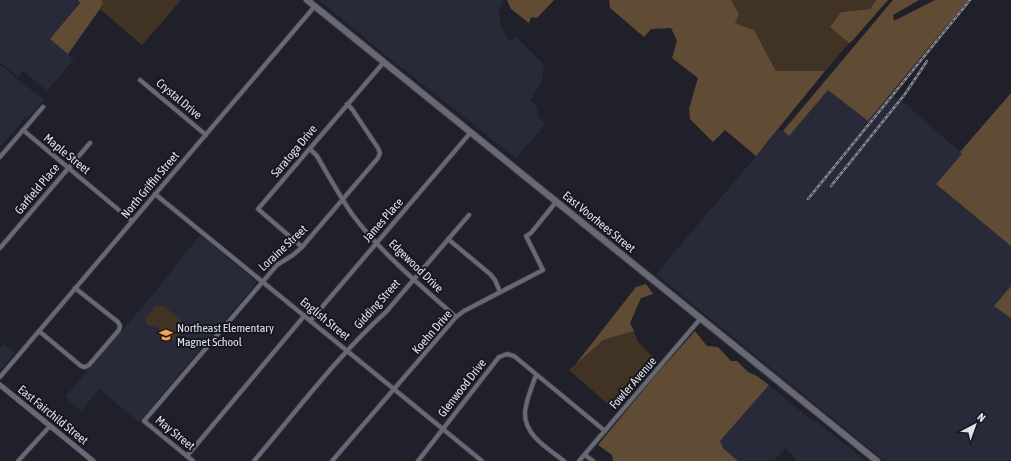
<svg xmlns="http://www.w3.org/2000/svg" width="1011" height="461" viewBox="0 0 1011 461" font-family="'Asap Condensed',sans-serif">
<rect width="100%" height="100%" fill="#20202a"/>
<g fill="#292a39">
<polygon points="0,0 78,0 80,2 51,39 74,59 47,91 23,71 18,77 0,62"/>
<polygon points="319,0 503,0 499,10 500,25 510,42 515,36 544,65 542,81 530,100 538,108 537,117 546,124 516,158 384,54"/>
<polygon points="0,65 44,100 28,118 26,117 0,147"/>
<polygon points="828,90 868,121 891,94 907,105 962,154 937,184 1011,246 1011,286 995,306 1011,318 1011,461 885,461 656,274 779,129 789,136"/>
<polygon points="200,235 257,282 139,422 99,389 81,411 65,397 155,292"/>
<polygon points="3,344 15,353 0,371 0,347"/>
<polygon points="769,385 810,419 816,421 866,461 796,461 795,458 785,448 774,461 738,461 723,448 720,441"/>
</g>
<g fill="#413324">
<polygon points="101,0 181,0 142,45 100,9 103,2"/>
<polygon points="731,0 876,0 870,9 841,12 830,27 849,43 825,71 776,71 754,30 735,23"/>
<polygon points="156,305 164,306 187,325 173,341 157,327 149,326 146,323 146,317 150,314 150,312"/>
<polygon points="634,331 638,342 657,361 616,411 569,370 603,340"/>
</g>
<g fill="#604b35">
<polygon points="78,0 101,0 103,2 100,9 68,54 50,39 80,3"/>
<polygon points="507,0 554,0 537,18 531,17 529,23 511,9"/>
<polygon points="609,0 731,0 739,14 735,23 754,30 776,71 825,71 756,156 725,130 713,142 690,119 689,109 698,78 672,58 677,41 671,28 651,29 644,37 610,8"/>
<polygon points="876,0 888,0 852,41 849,43 830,27 841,12 870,9"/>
<polygon points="893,0 919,0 893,15 894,21 935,0 968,0 868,121 828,90 789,136 783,131"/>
<polygon points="1011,93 1011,246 936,184 962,154 960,152"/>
<polygon points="646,284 653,294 641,298 630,323 634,331 603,340 575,365 636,287"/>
<polygon points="1011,286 1011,318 994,306"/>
<polygon points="695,331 707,346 718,347 731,361 737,361 748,372 757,376 769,385 720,441 723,448 738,461 613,461 612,455 598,445 654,377"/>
</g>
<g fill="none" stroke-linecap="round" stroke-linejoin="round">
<g stroke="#3e3e45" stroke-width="5.5">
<g id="minor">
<polyline points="140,80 206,135"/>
<polyline points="23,130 132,221"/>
<path d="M 310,149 L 317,156 C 328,175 339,195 352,214 C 379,251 421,286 456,317"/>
<polyline points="0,157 43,107"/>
<polyline points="155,194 482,461"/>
<polyline points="448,239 490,274 495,280 500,292"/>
<polyline points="302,247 258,209 384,62"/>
<polyline points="0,248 90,143"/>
<polyline points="311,320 471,132"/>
<polyline points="39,331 81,366 85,367 89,365 119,330 120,326 118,322 75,288"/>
<path d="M 536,375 C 532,387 525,402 525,414 C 525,436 549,449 564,461"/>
<polyline points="0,377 315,6"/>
<polyline points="585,455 593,461"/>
<polyline points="187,456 305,315"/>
<polyline points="18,461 50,426"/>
<polyline points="193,461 144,421 277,265 293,255 302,247 378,158 380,153 378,148 352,109 347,104"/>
<path d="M 254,461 C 296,412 338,355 386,312 L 469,215"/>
<polyline points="332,461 456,317 464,311 543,270 526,236 531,233 556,202"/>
<polyline points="418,461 499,357 507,354 514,356 605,431"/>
<polyline points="579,461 701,318"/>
</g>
</g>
<g stroke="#3e3e45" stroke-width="6">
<polyline id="tertiary" points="0,385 93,461"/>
</g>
<g stroke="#3e3e45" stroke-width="8">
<polyline id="secondary" points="307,0 877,461"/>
</g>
<use href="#minor" stroke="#686974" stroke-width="4"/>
<use href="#tertiary" stroke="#686974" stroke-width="5"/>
<use href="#secondary" stroke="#686974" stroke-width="6"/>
<g stroke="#8b8b93" stroke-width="2.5">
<g id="rail">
<polyline points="831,186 905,94 927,61"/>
<polyline points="808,199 970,0"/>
</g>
</g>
<use href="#rail" stroke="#171720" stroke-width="1" stroke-dasharray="3" stroke-linecap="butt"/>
</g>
<defs>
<g id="school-bare" transform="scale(1.08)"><path d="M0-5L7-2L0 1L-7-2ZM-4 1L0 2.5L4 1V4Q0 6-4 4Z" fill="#f4a444" stroke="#171720" stroke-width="2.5" paint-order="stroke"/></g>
</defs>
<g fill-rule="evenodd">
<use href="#school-bare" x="166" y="335"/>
</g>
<g text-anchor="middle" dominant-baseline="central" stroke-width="4" stroke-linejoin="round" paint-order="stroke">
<g font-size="12" fill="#e1e1e8" stroke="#171720">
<text transform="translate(179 99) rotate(40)">Crystal Drive</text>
<text transform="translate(294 151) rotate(-50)">Saratoga Drive</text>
<text transform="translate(67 154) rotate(39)">Maple Street</text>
<text transform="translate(150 185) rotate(-50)">North Griffin Street</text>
<text transform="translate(37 189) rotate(-50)">Garfield Place</text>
<text transform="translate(383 220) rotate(-49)">James Place</text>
<text transform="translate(599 222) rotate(39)">East Voorhees Street</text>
<text transform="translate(283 248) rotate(-43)">Loraine Street</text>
<text transform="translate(416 266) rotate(44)">Edgewood Drive</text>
<text transform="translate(377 304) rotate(-48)">Gidding Street</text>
<text transform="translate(325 319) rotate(39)">English Street</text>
<text transform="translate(432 332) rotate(-49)">Koehn Drive</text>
<text transform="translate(633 383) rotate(-49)">Fowler Avenue</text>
<text transform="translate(462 388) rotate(-52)">Glenwood Drive</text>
<text transform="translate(53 415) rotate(39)">East Fairchild Street</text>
<text transform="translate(175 433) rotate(39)">May Street</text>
</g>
<g font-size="12" fill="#e1e1e8" stroke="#171720" text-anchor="start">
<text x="177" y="328">Northeast Elementary<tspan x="177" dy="14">Magnet School</tspan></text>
</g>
</g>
<g transform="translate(975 425) rotate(41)" stroke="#171720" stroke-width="3" paint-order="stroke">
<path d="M0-3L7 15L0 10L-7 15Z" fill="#e1e1e8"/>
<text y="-6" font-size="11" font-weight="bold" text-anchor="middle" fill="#e1e1e8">N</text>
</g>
</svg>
